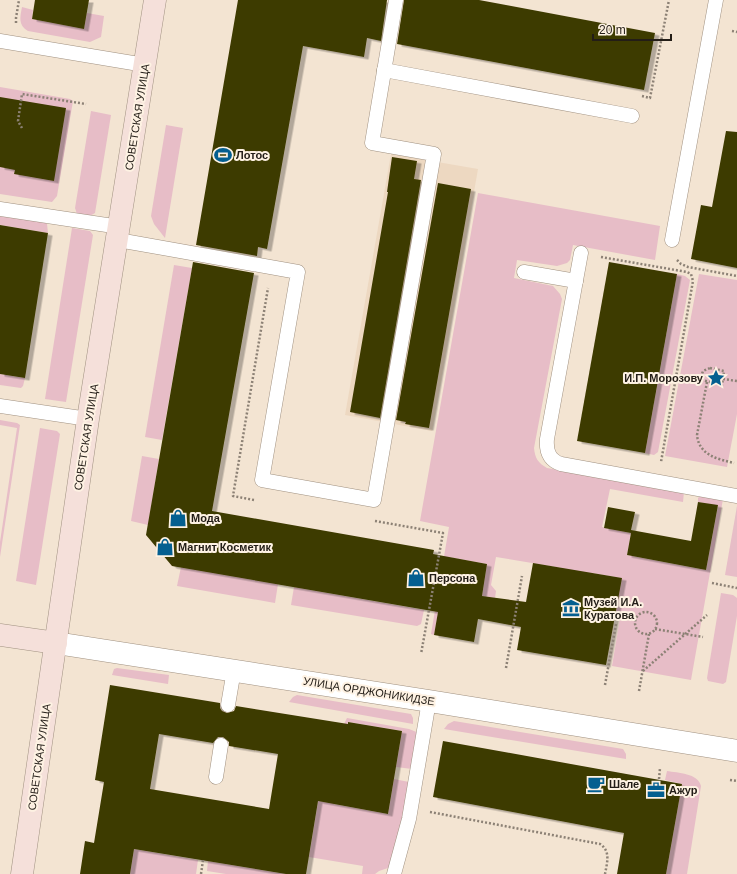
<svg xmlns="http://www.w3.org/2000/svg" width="737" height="874" viewBox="0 0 737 874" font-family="Helvetica,sans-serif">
<defs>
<filter id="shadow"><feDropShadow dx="4.5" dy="2.5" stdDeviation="0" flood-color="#0004"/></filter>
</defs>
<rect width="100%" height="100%" fill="#f3e4d2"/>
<polygon fill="#edd8c1" points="391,154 478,169 432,431 345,415"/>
<g fill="#e7bdc7">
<path d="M 22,7 L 33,10 L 32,19 L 84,28 L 87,13 L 104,16 L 101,37 L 90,42 L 28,31 C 18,25 20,17 22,7 Z"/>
<polygon points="0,87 70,99 73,101 57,196 52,202 0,194"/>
<polygon points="91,111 111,115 95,213 88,217 77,214 75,208"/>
<polygon points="166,125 183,128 165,238 154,224 151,216"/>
<path d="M 478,193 L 660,226 L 655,260 L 573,245 L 570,260 L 567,263 L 557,266 L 517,260 L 514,278 L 553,286 L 560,294 L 562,299 L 534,448 C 535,458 538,463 547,468 L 684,492 L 683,502 L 610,489 L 602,527 L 631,533 L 627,555 L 706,570 L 718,506 L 698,502 L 698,498 L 701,495 L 723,499 L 691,680 L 612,666 L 620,618 L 615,617 L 621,578 L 592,573 L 587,599 L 562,568 L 496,557 L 491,585 L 496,591 L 495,598 L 482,596 L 487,564 L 448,557 L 434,635 L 431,634 L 449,527 L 420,521 Z"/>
<polygon points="0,216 44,222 47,224 48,233 0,225"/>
<polygon points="72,228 90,231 93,235 66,402 45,399"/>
<polygon points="174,265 192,268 162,440 145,437"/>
<polygon points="677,274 685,276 690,280 658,452 654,455 645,453"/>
<polygon points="699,274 737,280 737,414 727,467 665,456"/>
<polygon points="0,374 25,378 23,386 21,388 0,385"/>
<polygon points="0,420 17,423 20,425 0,557 0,542 17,428 0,425"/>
<polygon points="40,428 57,431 60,434 36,585 16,581"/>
<polygon points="142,456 159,459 148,525 131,521"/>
<polygon points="737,506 737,577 725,575"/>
<polygon points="181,567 278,584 275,603 177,586"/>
<polygon points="294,587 424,610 421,624 417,626 291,605"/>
<polygon points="721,593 733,595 737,598 737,616 726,682 723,684 708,681 707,678"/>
<polygon points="117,668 169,675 168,684 112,675 114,669"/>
<polygon points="297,695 411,714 413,718 413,724 289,702 293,697"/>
<polygon points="347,718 409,729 419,733 412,769 396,767 402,731 348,722 334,804 388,814 394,779 409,782 412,784 391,867 379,871 375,874 362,874 363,866 309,857 331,722 344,724"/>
<polygon points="454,721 623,749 626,754 626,759 444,729 448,724"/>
<path d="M 667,771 C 678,773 698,773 701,786 L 687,874 L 666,874 L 682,784 L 665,780 Z"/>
<polygon points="134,849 198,860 196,874 130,874"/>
<polygon points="208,861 286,874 226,874 207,871"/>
</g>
<g fill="#3e3a00" fill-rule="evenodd" filter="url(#shadow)">
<polygon points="35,0 89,0 84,29 32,19"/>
<polygon points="238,0 387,0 381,41 367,38 364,57 303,46 267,249 258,247 257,256 196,245"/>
<polygon points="404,0 479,0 655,33 644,90 397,44"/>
<polygon points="0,97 66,108 54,181 14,174 15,170 0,167"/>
<polygon points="726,131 737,132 737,268 691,259 701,205 712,207"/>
<polygon points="392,157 417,161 414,179 421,180 380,418 350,412 388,192 387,192"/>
<polygon points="438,183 471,189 429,428 405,424 406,422 396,420"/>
<polygon points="0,225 48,233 25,378 0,374"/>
<polygon points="193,262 254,273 212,511 434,550 433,554 487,564 482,596 526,602 533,563 622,578 606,665 517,650 521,627 478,619 474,642 434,635 438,612 172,566 146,535"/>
<polygon points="609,262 677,274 645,453 577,441"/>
<polygon points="698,502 718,505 706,570 627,555 631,533 604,528 608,507 635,512 631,530 691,541"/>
<path d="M 110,685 L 220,703 L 220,708 L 222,711 L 227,713 L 234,711 L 236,706 L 348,724 L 348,722 L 402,731 L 388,814 L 318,801 L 306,874 L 286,874 L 134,849 L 130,874 L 80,874 L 85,841 L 94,843 L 104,782 L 95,780 ZM 159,734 L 213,743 L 218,737 L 223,737 L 229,742 L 229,746 L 278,754 L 269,809 L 150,789 Z"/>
<polygon points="443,741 682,784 666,874 617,874 624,833 433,797"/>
</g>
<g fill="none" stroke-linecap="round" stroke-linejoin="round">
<g stroke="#a09181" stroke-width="15">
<g id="lane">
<polyline points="0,41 145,65"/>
<polyline points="384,70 632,116"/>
<polyline points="0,209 120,227"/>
<polyline points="118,240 298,272 262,480 374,500 434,154 372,143 396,0"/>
<polyline points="672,240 716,0"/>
<path d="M 581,253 L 547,439 C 546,451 549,460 561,464 L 737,496"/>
<polyline points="524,272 576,281"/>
<polyline points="0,406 88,419"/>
<polyline points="228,705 234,670"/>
<polyline points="216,777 221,745"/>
<polyline points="394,874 409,819 429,701"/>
</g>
</g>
<g stroke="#a09181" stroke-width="23">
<polyline id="street" points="56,643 429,701 737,751"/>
</g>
<g stroke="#a09181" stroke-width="23">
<g id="secondary">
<polyline points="0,635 56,643"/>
<polyline points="22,874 88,419 155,0"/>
</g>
</g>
<g stroke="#8c8175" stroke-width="2.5" stroke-dasharray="2 2" stroke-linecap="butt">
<polyline points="16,23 16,18 19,0"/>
<polyline points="732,31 737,32"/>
<polyline points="642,96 650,98 669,0"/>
<polyline points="22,128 18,121 22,94 86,104"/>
<polyline points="601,257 687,272 691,274 693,281 661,462"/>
<polyline points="677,260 681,264 688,267 737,276"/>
<polygon points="710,368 724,371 722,385 702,380 701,377 703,371"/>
<polyline points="723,379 737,381"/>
<path d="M 707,382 L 697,435 C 699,455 717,459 734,463"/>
<polyline points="254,500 233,496 268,288"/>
<polyline points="375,521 443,533 421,654"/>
<polyline points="712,583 737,588"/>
<circle cx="646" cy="623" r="11"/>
<polyline points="655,629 703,637"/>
<polyline points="506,668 522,576"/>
<polyline points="643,671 707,615"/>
<polyline points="605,685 616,624"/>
<polyline points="639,691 649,634"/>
<polyline points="659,779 660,768"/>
<polyline points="730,780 737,781"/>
<path d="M 430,812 L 600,844 C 611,851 607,863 605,874"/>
<polyline points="201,874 203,860"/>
</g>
<use href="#lane" stroke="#fff" stroke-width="14"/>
<use href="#street" stroke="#fff" stroke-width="22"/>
<use href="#secondary" stroke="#f5e0da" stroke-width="22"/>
</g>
<defs>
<g id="stadium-bare" transform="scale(1.38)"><path d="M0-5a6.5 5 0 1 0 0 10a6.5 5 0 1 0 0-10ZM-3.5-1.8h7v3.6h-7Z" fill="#045f90" stroke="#fef2e3" stroke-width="2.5" paint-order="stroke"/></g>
<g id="sight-bare" transform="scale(1.38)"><path d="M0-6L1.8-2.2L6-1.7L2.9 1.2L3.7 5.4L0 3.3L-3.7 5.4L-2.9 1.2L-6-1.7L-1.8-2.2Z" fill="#045f90" stroke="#fef2e3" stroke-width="2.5" paint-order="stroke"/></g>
<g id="shop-bare" transform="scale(1.38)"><path d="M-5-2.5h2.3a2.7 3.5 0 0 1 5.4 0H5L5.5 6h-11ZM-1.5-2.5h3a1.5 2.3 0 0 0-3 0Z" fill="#045f90" stroke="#fef2e3" stroke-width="2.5" paint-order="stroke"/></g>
<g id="museum-bare" transform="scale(1.38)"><path d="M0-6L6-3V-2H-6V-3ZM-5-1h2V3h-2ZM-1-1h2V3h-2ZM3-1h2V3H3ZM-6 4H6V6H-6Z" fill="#045f90" stroke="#fef2e3" stroke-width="2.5" paint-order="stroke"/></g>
<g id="cafe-bare" transform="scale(1.38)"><path d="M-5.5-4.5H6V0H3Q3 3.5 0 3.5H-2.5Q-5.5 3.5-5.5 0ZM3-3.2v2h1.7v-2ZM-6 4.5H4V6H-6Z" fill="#045f90" stroke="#fef2e3" stroke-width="2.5" paint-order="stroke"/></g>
<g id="office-bare" transform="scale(1.38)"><path d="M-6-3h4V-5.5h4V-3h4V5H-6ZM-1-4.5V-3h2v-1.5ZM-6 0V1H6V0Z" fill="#045f90" stroke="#fef2e3" stroke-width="2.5" paint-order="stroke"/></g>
</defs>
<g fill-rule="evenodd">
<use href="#stadium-bare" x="223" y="155"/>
<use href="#sight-bare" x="716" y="378"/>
<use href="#shop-bare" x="178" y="518"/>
<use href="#shop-bare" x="165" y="547"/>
<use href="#shop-bare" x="416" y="578"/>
<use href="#museum-bare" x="571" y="608"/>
<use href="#cafe-bare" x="596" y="784"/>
<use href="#office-bare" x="656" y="790"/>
</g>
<g text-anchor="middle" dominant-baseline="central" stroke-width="4" stroke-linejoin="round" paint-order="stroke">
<g font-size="11" fill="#231d17" stroke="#fef2e3">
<text transform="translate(137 117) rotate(-81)">СОВЕТСКАЯ УЛИЦА</text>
<text transform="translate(86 437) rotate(-81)">СОВЕТСКАЯ УЛИЦА</text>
<text transform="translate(369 691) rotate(9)">УЛИЦА ОРДЖОНИКИДЗЕ</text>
<text transform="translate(39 757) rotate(-82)">СОВЕТСКАЯ УЛИЦА</text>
</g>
<g font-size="11" font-weight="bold" fill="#231d17" stroke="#fef2e3" text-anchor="start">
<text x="236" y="155">Лотос</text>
<text x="703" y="378" text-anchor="end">И.П. Морозову</text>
<text x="191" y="518">Мода</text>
<text x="178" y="547">Магнит Косметик</text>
<text x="429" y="578">Персона</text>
<text x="584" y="602">Музей И.А.<tspan x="584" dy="13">Куратова</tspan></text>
<text x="609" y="784">Шале</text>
<text x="669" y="790">Ажур</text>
</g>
</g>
<path d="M593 34v6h78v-6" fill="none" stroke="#231d17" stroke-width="2"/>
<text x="599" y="34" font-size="12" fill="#231d17" stroke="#fef2e3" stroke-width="3" paint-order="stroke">20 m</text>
</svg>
